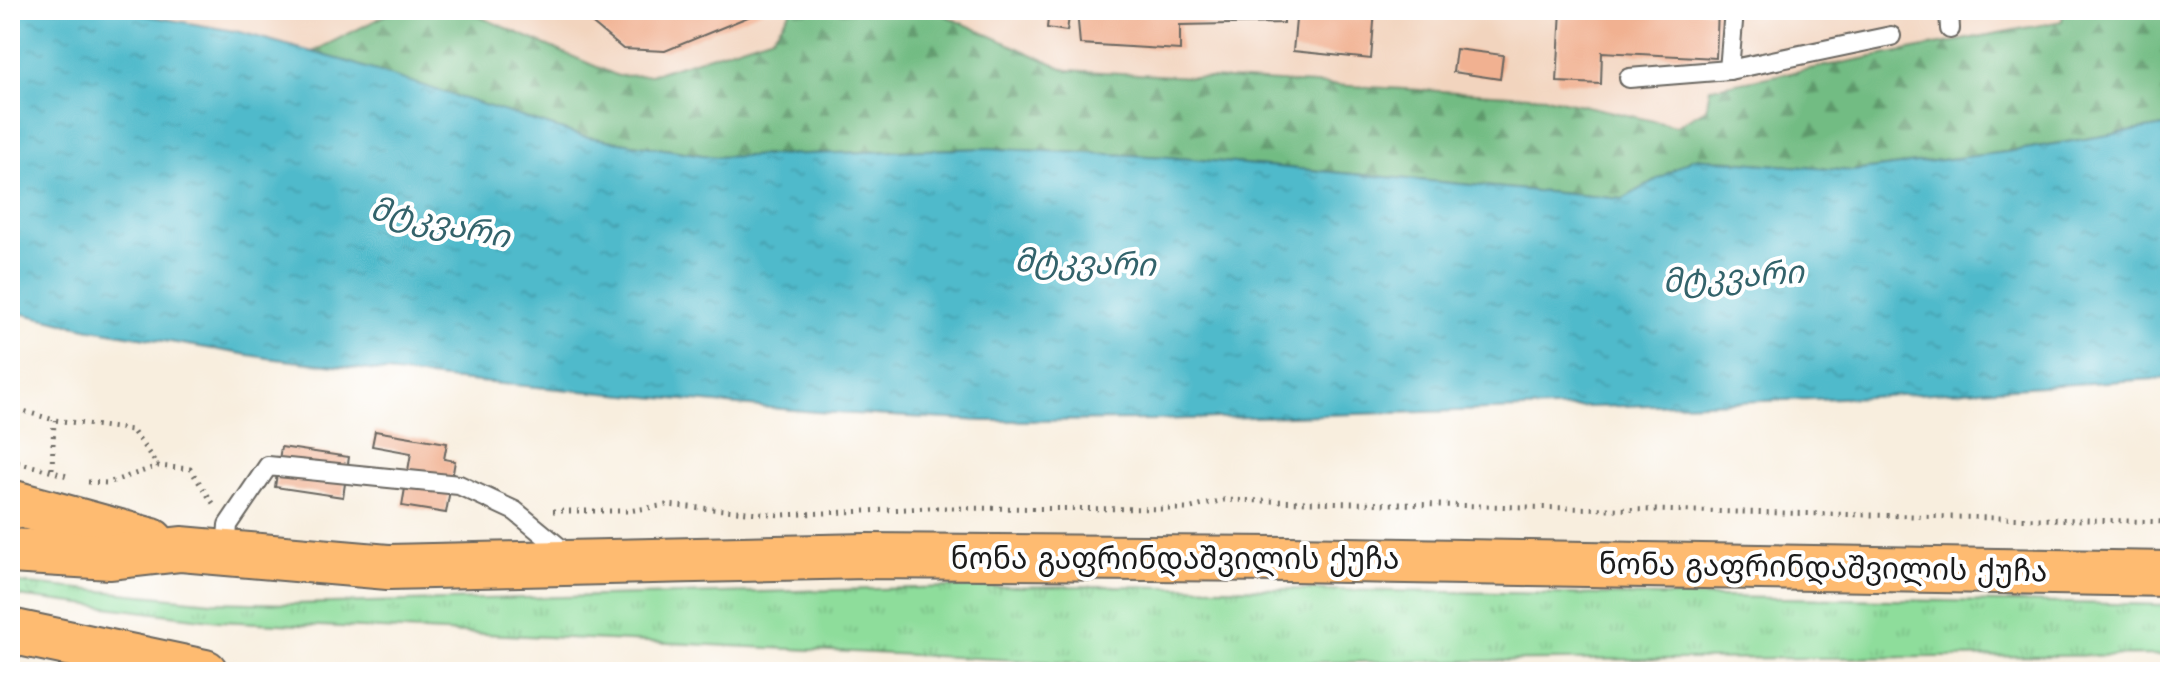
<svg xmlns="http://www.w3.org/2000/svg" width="2180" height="682" viewBox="0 0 2180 682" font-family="'Comic Neue','Noto Sans Georgian',sans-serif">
<defs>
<pattern id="grass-tufts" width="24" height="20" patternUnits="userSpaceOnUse" patternTransform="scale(2)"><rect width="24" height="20" fill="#8edd9b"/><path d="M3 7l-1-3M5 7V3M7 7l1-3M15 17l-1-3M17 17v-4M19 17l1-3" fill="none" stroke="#7abd85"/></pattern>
<pattern id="forest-firs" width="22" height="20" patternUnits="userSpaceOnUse" patternTransform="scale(2)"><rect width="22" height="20" fill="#72bc83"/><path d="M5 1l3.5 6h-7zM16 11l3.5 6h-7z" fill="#5d986a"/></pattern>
<pattern id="water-ripples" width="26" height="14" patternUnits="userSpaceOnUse" patternTransform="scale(2)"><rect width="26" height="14" fill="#4fbacb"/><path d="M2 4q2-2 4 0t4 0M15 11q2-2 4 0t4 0" fill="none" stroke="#449fae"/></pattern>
</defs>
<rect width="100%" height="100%" fill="#fff"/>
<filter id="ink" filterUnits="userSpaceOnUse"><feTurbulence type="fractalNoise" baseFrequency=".0125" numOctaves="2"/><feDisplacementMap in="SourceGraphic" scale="16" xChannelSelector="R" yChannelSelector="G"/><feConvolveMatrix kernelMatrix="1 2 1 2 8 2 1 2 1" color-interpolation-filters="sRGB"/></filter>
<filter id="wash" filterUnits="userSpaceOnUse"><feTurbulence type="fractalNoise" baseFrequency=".006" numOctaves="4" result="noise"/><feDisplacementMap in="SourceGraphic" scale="32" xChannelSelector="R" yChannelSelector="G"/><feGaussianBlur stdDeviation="1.8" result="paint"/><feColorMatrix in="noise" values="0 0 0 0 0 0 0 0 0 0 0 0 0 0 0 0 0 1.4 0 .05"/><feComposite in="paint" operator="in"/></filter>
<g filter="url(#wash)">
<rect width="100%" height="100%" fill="#f8eede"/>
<g fill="#f2d4be">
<polygon points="115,10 396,10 312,52 240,32"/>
<polygon points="464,10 792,10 773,36 650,75 618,76"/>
<polygon points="933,10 2063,10 2063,21 1706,109 1676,126 1546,97 1067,70"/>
</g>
<polygon fill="url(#grass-tufts)" stroke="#557c5c" stroke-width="2" points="10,582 212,602 293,604 954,587 1113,586 2170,605 2170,655 1097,664 219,621 10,595"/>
<polygon fill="url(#forest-firs)" stroke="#476c50" stroke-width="2" points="396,10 464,10 618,76 650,75 773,36 792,10 933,10 1067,70 1546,97 1676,126 1706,109 1710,88 2062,21 2063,10 2170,10 2170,125 2006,152 1852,171 1694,158 1623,199 1169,157 985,148 715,157 582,136 312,52"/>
<polygon fill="url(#water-ripples)" stroke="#366b74" stroke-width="2" points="10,10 115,10 240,32 345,61 582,136 715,157 985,148 1169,157 1623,199 1694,158 1852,171 2006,152 2170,125 2170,378 1868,397 1623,406 1153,420 985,421 816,412 446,379 267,358 91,329 10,311"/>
<g id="blocks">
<g fill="#f1b191">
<polygon points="576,10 765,10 665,51 623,49"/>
<polygon points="1049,10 1070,10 1067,31 1047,28"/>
<polygon points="1077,10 1284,10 1284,23 1180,25 1180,50 1080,44"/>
<polygon points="1297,10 1375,10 1371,59 1293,51"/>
<polygon points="1561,10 1718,10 1716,58 1602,52 1601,84 1557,82"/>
<polygon points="1456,49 1503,55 1500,79 1453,72"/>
<polygon points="375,431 447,443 444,459 455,461 446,513 402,506 411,453 372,446"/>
<polygon points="281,447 349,457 343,497 275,487"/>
</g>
</g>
</g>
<g filter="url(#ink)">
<use href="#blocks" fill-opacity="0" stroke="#696660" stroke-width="2"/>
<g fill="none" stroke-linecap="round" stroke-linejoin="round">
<g stroke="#696660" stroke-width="22">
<g id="lane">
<polyline points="1734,10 1729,70 1891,36"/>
<polyline points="1949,10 1950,29"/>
<polyline points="1629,78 1729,70"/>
<polyline points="226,552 228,525 268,466 459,485 515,511 571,557"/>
</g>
</g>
<g stroke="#696660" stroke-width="48">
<g id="primary">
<polyline points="10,502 152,541"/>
<polyline points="10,551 111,557 181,549 388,567 867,556 1290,559 2170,574"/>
<polyline points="10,631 205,672"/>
</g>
</g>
<g stroke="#696660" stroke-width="5" stroke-dasharray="2 6" stroke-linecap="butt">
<polyline points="10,407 54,420 132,430 158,466"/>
<polyline points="10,460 71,477"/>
<polyline points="52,469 54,420"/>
<polyline points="88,482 108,483 158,466 190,469 213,503"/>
<polyline points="553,511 628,511 666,505 782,515 929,508 1187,509 1224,500 2170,522"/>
</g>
<use href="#lane" stroke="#fff" stroke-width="18"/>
<use href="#primary" stroke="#febb71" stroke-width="44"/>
</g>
</g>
<g text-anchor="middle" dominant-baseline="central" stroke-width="8" stroke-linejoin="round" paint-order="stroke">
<g font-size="30" fill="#1c1c1c" stroke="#fff">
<text x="1175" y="559">ნონა გაფრინდაშვილის ქუჩა</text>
<text transform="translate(1823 568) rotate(1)">ნონა გაფრინდაშვილის ქუჩა</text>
</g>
<g font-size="32" font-style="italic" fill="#33636b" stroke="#fff">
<text transform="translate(440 223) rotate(12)">მტკვარი</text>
<text transform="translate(1085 263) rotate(2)">მტკვარი</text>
<text transform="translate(1733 277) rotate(-4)">მტკვარი</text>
</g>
</g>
<rect width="2180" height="682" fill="none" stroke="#fff" stroke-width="40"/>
</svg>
